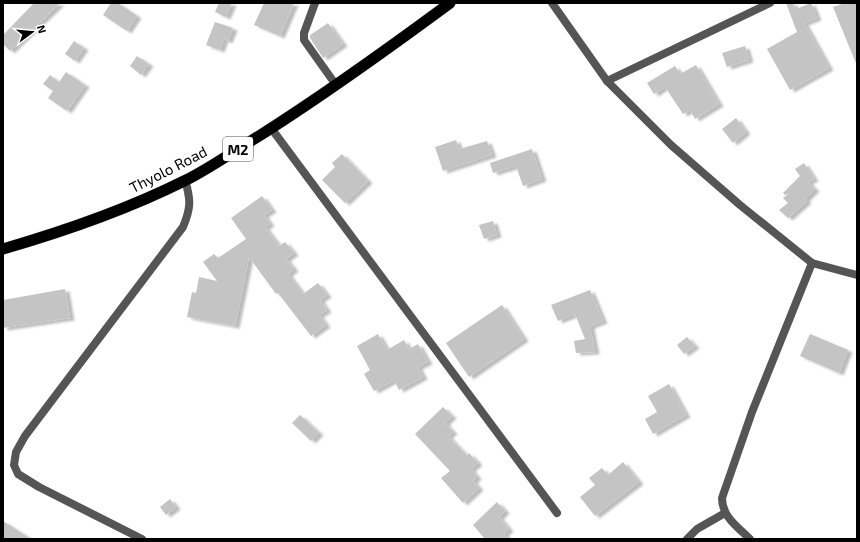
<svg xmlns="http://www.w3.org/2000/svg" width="860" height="542" viewBox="0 0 860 542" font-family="'Exo 2',sans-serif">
<defs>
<filter id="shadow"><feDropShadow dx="4.5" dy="2.5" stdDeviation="1" flood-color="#0004"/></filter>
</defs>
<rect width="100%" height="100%" fill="#fff"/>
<g fill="#c4c4c4" filter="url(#shadow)">
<polygon points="34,3 60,3 10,51 3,44 3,35"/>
<polygon points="111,3 118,3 137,16 127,31 103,15"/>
<polygon points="219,3 232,3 226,17 215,12"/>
<polygon points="264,3 294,3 280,36 254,25"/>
<polygon points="786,3 793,3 796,9 811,3 817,18 804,23 829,68 790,90 767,49 797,32"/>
<polygon points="845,3 857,3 857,66 833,7"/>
<polygon points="215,22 233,28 228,41 224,39 220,50 206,45"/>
<polygon points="328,23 343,44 323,58 310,38 310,35"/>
<polygon points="74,41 84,48 75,61 65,54"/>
<polygon points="745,46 749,60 727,67 722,53"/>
<polygon points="137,56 149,64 141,75 130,66"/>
<polygon points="696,65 719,104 695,119 690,110 683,114 665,87 654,94 647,83 675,66 680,74"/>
<polygon points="66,72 85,85 67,111 48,98 53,91 43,84 50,75 59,82"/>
<polygon points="736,118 746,132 733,143 722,129"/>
<polygon points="456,140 459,149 487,141 492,155 443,171 435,147"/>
<polygon points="532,149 542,179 523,186 516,166 493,173 490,163"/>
<polygon points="342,154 368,181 345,203 322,180 335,167 332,163"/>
<polygon points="804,163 814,179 808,182 815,189 805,199 807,201 788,218 779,210 788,203 783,198 789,193 785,195 783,193 800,176 795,169"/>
<polygon points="262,196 272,210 264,215 270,224 265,227 279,246 285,242 294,253 286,259 294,269 288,274 303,294 318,283 327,295 320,300 327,310 319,315 326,325 311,336 278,293 276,294 249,257 235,326 187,317 192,292 196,293 199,277 217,281 203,262 214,254 218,258 246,239 231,218"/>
<polygon points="493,221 497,235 484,239 479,225"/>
<polygon points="65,289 70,318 3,328 3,300"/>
<polygon points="590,290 603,321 590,326 595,352 576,353 574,341 585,339 575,314 558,321 551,305"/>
<polygon points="502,305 524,339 469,377 446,343"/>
<polygon points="378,334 387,350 404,340 409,349 418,344 428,362 418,367 423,377 399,390 394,380 374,391 364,374 370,370 357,346"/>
<polygon points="810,334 848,350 839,373 800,356"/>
<polygon points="687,337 695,346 684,354 677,345"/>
<polygon points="669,384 686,415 653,434 645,419 657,412 648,396"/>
<polygon points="443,407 452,416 445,423 453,432 448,436 467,456 469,453 478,463 471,469 477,477 473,481 479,488 463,503 441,478 450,471 415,434"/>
<polygon points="300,415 319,433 311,441 292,423"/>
<polygon points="623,462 639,482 595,516 580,497 595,485 589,478 602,468 608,475"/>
<polygon points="170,499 176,507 166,515 160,507"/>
<polygon points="497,502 505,511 499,517 509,529 504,534 509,539 485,539 473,525"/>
<polygon points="3,521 31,539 3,539"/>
</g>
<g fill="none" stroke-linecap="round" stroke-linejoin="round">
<g stroke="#dbdbdb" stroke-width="12">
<path id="trunk" d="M 3,249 C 65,231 126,210 184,181 C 207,170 229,154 251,141 C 320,98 385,51 450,3"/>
</g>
<g stroke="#555" stroke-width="8">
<polyline points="315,3 304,33 304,40 336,85"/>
<polyline points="552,3 607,81 671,145 740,205 812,263 857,275"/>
<polyline points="607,81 770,3"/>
<polyline points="271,128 557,513"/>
<path d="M 142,539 L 39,487 L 18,474 L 14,465 L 16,452 L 25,436 L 183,227 C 191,208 191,200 185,180"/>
<polyline points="687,539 697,529 725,513"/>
<path d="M 750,539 C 738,527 722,517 722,498 L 752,412 L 812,263"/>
</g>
<use href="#trunk" stroke="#000" stroke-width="11"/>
</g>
<g text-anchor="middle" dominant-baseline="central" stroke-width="3" stroke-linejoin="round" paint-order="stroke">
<rect fill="#fff" stroke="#4c4c4c" stroke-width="1" x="223" y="137" width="30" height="24" rx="3"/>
<g font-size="14" font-weight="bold" fill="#000">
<text x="238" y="149">M2</text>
</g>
<g font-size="15" fill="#000" stroke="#fff">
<text transform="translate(168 169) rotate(-27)">Thyolo Road</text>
</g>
</g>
<rect width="860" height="542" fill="none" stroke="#000000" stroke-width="8"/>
<g transform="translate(32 32) rotate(74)" stroke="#ffffff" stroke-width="3" paint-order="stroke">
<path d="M0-3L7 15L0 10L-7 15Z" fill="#000000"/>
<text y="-6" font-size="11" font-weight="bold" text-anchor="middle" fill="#000000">N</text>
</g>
</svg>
